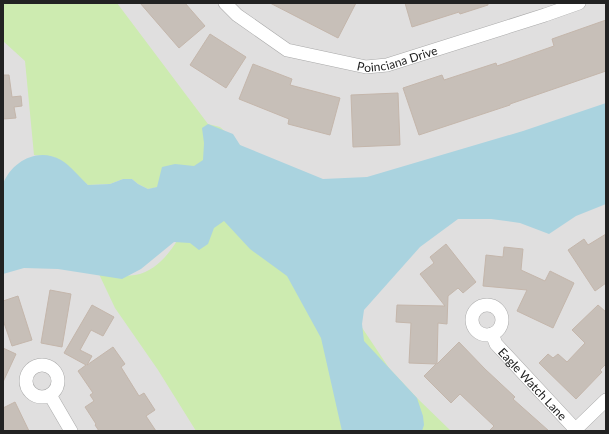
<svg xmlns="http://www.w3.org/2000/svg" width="609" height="434" viewBox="0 0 609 434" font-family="Lato,sans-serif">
<rect width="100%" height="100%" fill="#f2efe9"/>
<rect fill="#e0dfdf" x="3" y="3" width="603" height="428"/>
<path fill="#cdebb0" d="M 3,3 L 117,3 L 208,124 L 220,127 L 240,145 L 389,368 L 417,398 L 451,431 L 196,431 L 158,370 L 115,308 L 98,272 C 110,274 123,277 135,275 C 160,271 174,246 186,227 L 163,168 L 158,187 L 148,189 L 138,184 L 132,179 L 123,179 L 110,184 L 88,185 L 54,157 L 34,155 L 25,61 L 3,41 Z"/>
<path fill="#aad3df" d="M 606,103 L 606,204 L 576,216 L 549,234 L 520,223 L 491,219 L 458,219 L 420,247 L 364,310 L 362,324 L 364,341 L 417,398 L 423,416 L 424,425 L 422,431 L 342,431 L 321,338 L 287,276 L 250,249 L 224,221 L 214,228 L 208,244 L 199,250 L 190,243 L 174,242 L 141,269 L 122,279 L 58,269 L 24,268 L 3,274 L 3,184 C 12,161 38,147 61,160 C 70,165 80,178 88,185 L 110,184 L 123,179 L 132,179 L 138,184 L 148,189 L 157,187 L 162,167 L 175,164 L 194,166 L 203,160 L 204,143 L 202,128 L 208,124 L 233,134 L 240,145 L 323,179 L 367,177 L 523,131 Z"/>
<g fill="#c7bfb8" stroke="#c4b6ab">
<polygon points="140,3 185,3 205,26 179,48"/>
<polygon points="270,3 356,3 338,38"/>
<polygon points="405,3 488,3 488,5 460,14 459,12 412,27"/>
<polygon points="606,20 606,71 510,104 510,105 419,135 403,88 442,75 444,80 496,63 497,66 554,46 552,39"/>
<polygon points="210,34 246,57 226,88 190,65"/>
<polygon points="253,64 292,79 290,85 340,98 330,135 288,124 289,119 239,99"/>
<polygon points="3,75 9,75 12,97 21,96 22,106 14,107 16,118 3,119"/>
<polygon points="398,93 400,145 353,147 351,95"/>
<polygon points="606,234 606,283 595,291 568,250 584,239 588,245"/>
<polygon points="446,244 476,282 463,293 458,288 448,296 447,324 438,323 437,364 459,342 485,369 515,397 513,399 549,431 489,431 494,426 460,394 451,403 424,376 436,364 409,363 411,323 396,322 397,305 445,306 420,274 434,263 430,257"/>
<polygon points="504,247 523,249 521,270 545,281 550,271 574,283 553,328 517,311 527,290 483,286 486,255 503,257"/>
<polygon points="50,290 71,294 62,347 41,343"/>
<polygon points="18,296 32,340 12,346 3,320 3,301"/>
<polygon points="92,305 114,317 103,336 91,330 80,350 92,356 87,365 113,347 125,364 121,367 139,396 144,393 155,410 146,416 156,431 99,431 95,425 96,424 85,407 94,401 90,395 93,393 78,371 86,365 64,353"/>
<polygon points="598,305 606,312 606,364 600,370 602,372 576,399 539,363 548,354 553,358 558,354 567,362 585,343 572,330"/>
<polygon points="3,348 16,354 3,382"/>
<polygon points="15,402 29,431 3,431 3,408"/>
</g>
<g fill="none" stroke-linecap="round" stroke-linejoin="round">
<g stroke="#a9a9a9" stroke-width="14">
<g id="minor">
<path id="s1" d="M 225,3 L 237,15 L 287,50 L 366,67 L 387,65 L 545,15 L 579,3"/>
<circle cx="487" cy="320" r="15"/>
<path id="s2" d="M 492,334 L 496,344 L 577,431"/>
<circle cx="42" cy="381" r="16"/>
<polyline points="50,395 71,431"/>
<polyline points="576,429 606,400"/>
</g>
</g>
<use href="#minor" stroke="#fff" stroke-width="13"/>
</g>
<g text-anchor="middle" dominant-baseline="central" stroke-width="3" stroke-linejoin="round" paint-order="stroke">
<g font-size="12" fill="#222" stroke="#fff">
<text stroke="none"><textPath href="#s1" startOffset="191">Poinciana Drive</textPath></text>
<text stroke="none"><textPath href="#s2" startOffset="65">Eagle Watch Lane</textPath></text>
</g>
</g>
<rect width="609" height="434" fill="none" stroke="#222222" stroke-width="8"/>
</svg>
